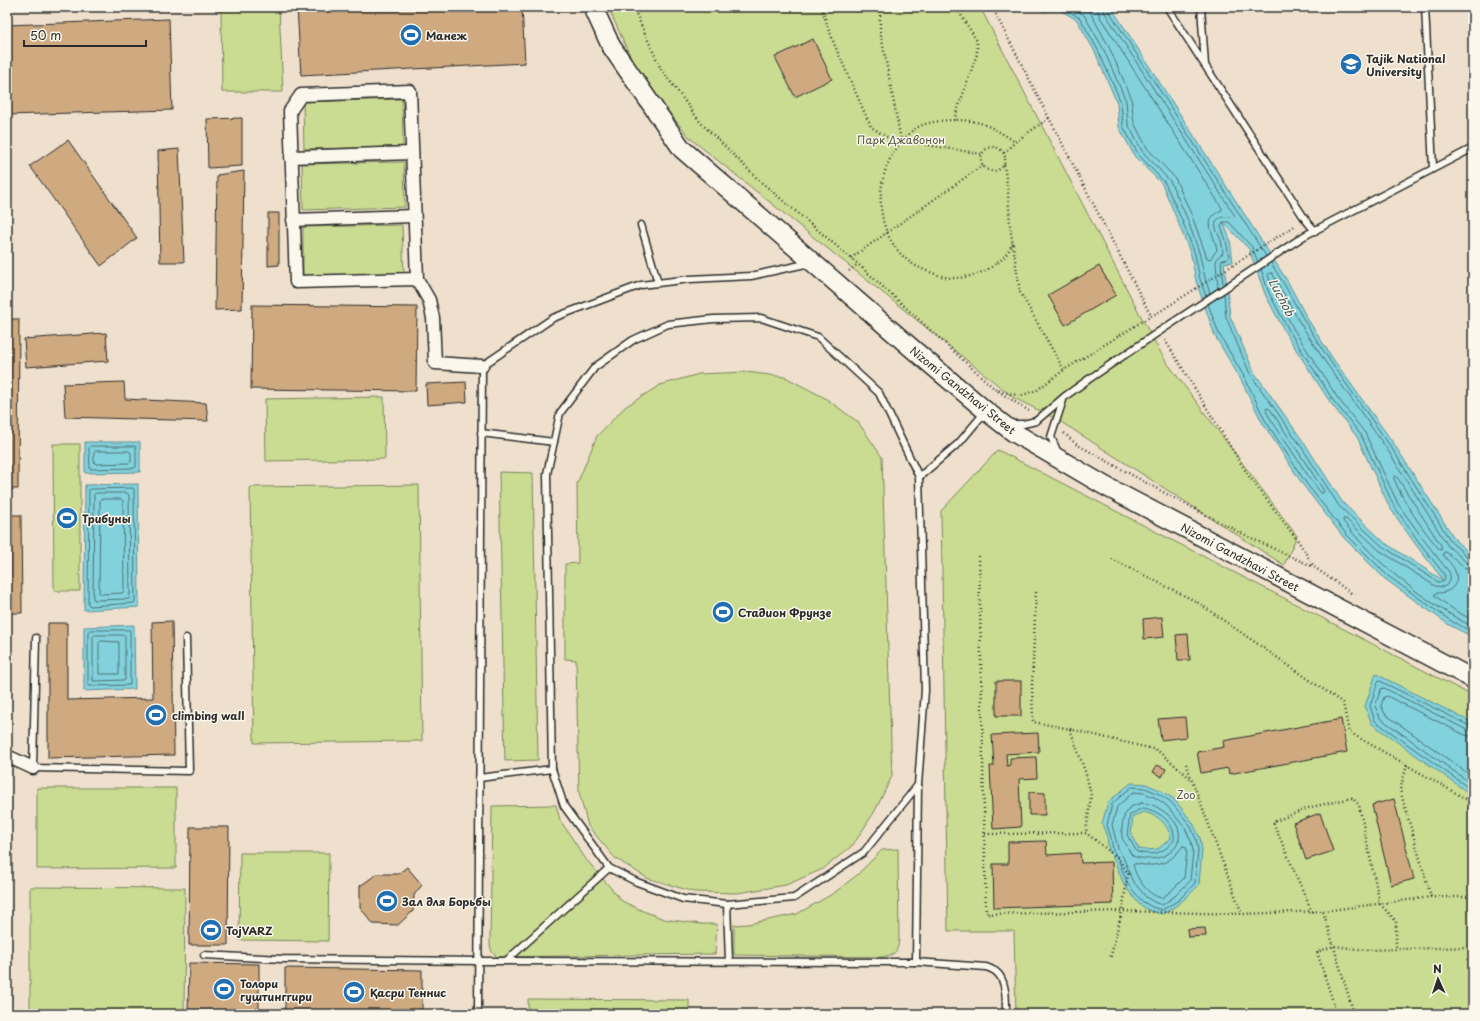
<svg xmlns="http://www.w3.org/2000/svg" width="1480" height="1021" viewBox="0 0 1480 1021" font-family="'Playpen Sans',sans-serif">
<rect width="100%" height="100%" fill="#eee0cc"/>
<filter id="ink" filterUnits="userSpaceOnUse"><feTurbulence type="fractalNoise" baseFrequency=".025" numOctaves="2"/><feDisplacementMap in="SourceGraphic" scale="8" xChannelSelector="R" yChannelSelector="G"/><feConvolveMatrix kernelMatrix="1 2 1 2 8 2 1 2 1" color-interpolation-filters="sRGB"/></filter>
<g filter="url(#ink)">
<g fill="#cadc91" stroke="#7a845e">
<polygon points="221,7 279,7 283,92 222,92"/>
<polygon points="608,7 980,7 1147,328 1165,360 1297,536 1284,565 1058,420 1014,398 691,139 662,104 633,62"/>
<polygon points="402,99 403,147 304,149 303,102"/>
<polygon points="404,162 405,207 303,210 302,164"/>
<polygon points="402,225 404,276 303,280 303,227"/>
<polygon points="746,372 785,377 825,398 858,422 882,457 892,776 875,811 853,845 823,869 786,885 738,893 694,892 647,878 615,858 588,826 579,792 576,660 565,659 565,564 578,563 577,484 597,436 625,407 660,385 699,374"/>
<polygon points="384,397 385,459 266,461 265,399"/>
<polygon points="53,444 80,444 80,591 54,591"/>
<polygon points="998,450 1473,696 1473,1014 1016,1014 1014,931 948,931 941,511"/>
<polygon points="499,472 533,473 538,760 505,761"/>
<polygon points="419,485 422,741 254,743 250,487"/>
<polygon points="37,788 176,788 176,868 37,869"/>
<polygon points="556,805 560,820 585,858 622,901 643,911 664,919 701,924 717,924 715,954 497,957 492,952 490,945 492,806"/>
<path d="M 898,849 L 899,940 C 897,953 896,954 882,957 L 734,955 L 734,925 L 748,924 L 797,914 L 834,893 L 857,875 L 882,850 Z"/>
<polygon points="240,853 329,853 328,941 239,940"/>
<polygon points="30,887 185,888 184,1014 30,1014"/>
<polygon points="528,999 689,1000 689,1014 528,1014"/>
</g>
<g fill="#82d2dd" stroke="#5f8f96" fill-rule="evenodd">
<path d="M 1038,7 L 1111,7 L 1288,282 L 1307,318 L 1333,359 L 1394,444 L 1456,541 L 1473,556 L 1473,637 L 1449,625 L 1385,579 L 1344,538 L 1303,485 L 1262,422 L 1241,380 L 1215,336 L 1196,281 L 1191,255 L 1178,222 L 1162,184 L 1135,157 L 1119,127 L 1117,103 L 1095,52 L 1077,20 L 1060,10 L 1043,11 ZM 1223,222 L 1249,249 L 1265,294 L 1286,334 L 1330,402 L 1357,437 L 1390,508 L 1416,545 L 1444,581 L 1385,543 L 1343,503 L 1305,444 L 1254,372 L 1230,316 L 1224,263 L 1233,262 L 1230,239 Z"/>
<polygon points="85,442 140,442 140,472 85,473"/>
<polygon points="138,484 139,607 84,610 85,485"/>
<polygon points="134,625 135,689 84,691 84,627"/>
<polygon points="1376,674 1473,723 1473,796 1372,724 1365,706"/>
<path d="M 1131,783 L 1146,784 L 1160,790 L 1174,799 L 1193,823 L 1200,838 L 1202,850 L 1199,885 C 1187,897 1177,907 1162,914 L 1150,911 L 1139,904 L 1124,885 L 1115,862 L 1109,851 L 1107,837 L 1102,824 L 1108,802 ZM 1144,812 C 1159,816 1167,823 1171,838 L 1158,849 L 1146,850 L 1139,849 L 1131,835 L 1133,816 Z"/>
</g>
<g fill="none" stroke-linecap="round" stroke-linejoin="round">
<g stroke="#4e6e72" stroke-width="1">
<polyline points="1062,7 1080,18 1098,50 1121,102 1123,126 1138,154 1165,183 1182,220 1195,254 1200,279 1206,296"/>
<polyline points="1072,7 1084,15 1103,48 1126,101 1128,124 1142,151 1170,181 1187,218 1199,252 1205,278 1210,293"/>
<path d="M 1084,7 L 1090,12 L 1108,45 L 1131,97 L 1134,123 L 1147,148 L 1175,178 L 1192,216 L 1207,258 L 1210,259 L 1217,250 C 1215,234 1200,219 1222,210 L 1222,208 L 1100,17 L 1097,7"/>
<path d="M 1103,7 L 1105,13 L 1235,216 L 1233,218 C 1225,215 1213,217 1216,228 C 1217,232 1219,236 1221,240 C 1222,244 1222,248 1223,253 L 1217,258 L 1216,263 L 1218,288"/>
<polyline points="1108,7 1109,11 1266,256"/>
<polyline points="1271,263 1284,284 1304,320 1330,361 1391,447 1452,543 1469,558 1473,559"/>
<polyline points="1223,285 1221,263 1222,260 1227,259 1229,257 1226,240 1221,227 1223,222 1229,222 1252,247 1258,262"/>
<polyline points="1224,294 1226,317 1250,374 1301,446 1339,506 1382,546 1438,582 1443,582 1445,578 1444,574 1419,542 1394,506 1361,435 1333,400 1290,332 1269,293 1261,269"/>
<polyline points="1208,304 1219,334 1245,378 1265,420 1306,483 1347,535 1388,576 1451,621 1473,632"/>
<polygon points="1267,408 1270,409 1324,491 1323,493 1321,493 1311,480 1270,418 1266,411"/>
<polygon points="91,446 135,446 136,448 136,467 134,468 90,469 89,448"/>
<polygon points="96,451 129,451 131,453 131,462 129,463 96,464 94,462 94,453"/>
<path d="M 1395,476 L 1397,477 L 1442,547 L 1441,550 L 1439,549 C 1421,527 1405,505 1394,479 Z"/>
<polygon points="91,489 132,488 134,489 135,601 134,603 90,606 88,604 89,490"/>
<polygon points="96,493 127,493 129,495 130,597 129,599 95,600 93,599 94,495"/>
<polygon points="102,499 121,499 123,501 124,591 122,593 101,594 99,592 100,501"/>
<path d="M 1473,564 L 1466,562 L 1448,546 L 1387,449 L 1326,363 L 1300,323 L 1272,273 L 1269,273 L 1268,275 L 1274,291 L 1294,330 L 1337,397 L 1365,433 L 1398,504 L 1423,539 L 1449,572 C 1452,579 1450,584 1443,587 L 1435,586 L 1379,550 L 1346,519 L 1343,519 L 1343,521 C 1376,564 1425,602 1473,627"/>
<path d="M 1473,570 L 1463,567 L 1446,552 L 1444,552 L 1443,555 C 1447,560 1453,565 1455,571 C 1461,585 1448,594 1436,593 L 1434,595 L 1457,612 L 1473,620"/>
<polygon points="90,630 130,630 130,685 88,686 88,632"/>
<polygon points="95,635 125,635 125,680 93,681 93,637"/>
<polygon points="101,641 119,642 119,674 99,674 99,643"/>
<polyline points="1473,726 1470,726 1380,681 1378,682 1370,706 1375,721 1473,791"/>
<polyline points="1473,731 1467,730 1384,688 1381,689 1375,706 1380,718 1473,785"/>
<polyline points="1473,737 1465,735 1387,696 1384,697 1381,706 1385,714 1473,777"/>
<polygon points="1132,787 1145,788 1159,794 1171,802 1190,825 1196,839 1198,850 1195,883 1179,900 1162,910 1152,907 1142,901 1127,883 1119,861 1113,850 1111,837 1107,825 1112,804"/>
<polygon points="1134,792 1144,793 1156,798 1167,806 1185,828 1191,841 1193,851 1190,881 1175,896 1162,905 1154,902 1146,897 1132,880 1124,859 1118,848 1112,825 1117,807"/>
<path d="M 1142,803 C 1152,803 1159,808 1167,814 C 1195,836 1171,864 1141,858 C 1137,858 1134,857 1132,855 C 1129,852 1128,848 1126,844 C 1124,842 1122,839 1122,836 C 1121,830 1123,814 1128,809 C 1131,806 1137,805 1142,803 Z"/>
<path d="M 1143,808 C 1158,810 1176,823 1174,840 C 1163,854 1154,856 1137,852 L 1127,835 L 1130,815 Z"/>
<path d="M 1183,846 L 1186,847 L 1187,851 L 1184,878 L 1171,891 L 1162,898 C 1148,896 1135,877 1133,864 C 1137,863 1141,865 1146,865 C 1164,866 1172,860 1183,846 Z"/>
</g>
</g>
<g fill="#cfaa81" stroke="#2b2b2b">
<polygon points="297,7 522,7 525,63 301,75"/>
<polygon points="169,19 172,110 7,115 7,25"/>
<polygon points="813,39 832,79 795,97 775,57"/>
<polygon points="242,118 242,166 208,168 207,119"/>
<polygon points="68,140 137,238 101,266 30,166"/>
<polygon points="179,149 184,262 160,262 158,151"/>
<polygon points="244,171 242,309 215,310 217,175"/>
<polygon points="268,213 279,213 279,265 268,266"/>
<polygon points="1099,266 1116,295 1065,325 1048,295"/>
<polygon points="252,305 417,307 416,391 251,389"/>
<polygon points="7,319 19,319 18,489 7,489"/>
<polygon points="106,333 108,361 26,367 24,339"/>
<polygon points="124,382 125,399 206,403 208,421 65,417 63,384"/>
<polygon points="466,382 467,402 427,405 426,384"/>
<polygon points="7,515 21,515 22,613 7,613"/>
<polygon points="1162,617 1164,637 1144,639 1143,619"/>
<polygon points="172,621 174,755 48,758 48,623 67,623 67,700 153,698 152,622"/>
<polygon points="1188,634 1190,660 1178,660 1176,635"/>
<rect x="996" y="681" width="25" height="35"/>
<polygon points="1185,717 1187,737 1161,740 1158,719"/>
<polygon points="1341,719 1347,752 1229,774 1228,768 1201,773 1197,752 1224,747 1223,741"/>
<polygon points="1038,733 1039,752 1006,754 1007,766 1010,765 1010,758 1036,757 1037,778 1019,779 1021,827 993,829 990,766 994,766 992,735"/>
<polygon points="1157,765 1166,769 1162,777 1153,772"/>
<polygon points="1029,792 1045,793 1045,815 1029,815"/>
<polygon points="1394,799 1414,879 1391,885 1372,805"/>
<polygon points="1320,813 1333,851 1306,860 1293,823"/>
<polygon points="190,827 229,827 228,945 189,945"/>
<polygon points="1046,841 1047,855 1080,853 1081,863 1112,862 1113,904 994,908 993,864 1008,864 1008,842"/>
<polygon points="407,867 422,885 414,895 413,911 398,925 373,924 360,907 360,886 377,874 398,874"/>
<polygon points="1205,928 1206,936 1188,937 1187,929"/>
<polygon points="189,963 259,964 259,1014 188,1014"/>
<polygon points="285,968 422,970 422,1014 285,1014"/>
</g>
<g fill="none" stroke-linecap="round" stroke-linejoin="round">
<g stroke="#2b2b2b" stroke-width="9">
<g id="lane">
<polyline points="1167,7 1305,219 1315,231"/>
<polyline points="1201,7 1205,65"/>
<polyline points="1425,7 1433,168"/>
<polyline points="641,225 658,283"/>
<polyline points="1009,424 1023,424 1036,421 1063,398"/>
<polyline points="481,433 554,442"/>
<polyline points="1058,453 1051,437 1064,397 1089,379 1160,331 1304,236 1473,148"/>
<polyline points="919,477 959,443 985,412"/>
<polyline points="36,638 33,768 189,771 186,638"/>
<polyline points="552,769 564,806 609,868"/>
<polyline points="479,778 552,769 547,474 560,413 595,367 633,340 668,324 713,319 761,318 818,337 879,393 919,477 925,690 918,785 864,852 794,898 727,904 683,899 637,882 609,868 506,961"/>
<polyline points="727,904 729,961"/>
<path d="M 204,955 L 282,959 L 479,961 L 916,962 L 986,967 C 989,968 992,969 995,971 C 1007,979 1006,1001 1006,1014"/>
<polyline points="916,962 918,785"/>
<polyline points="478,1014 482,366 553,318 641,285 690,279 751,276 810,263"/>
</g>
</g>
<g stroke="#2b2b2b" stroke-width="15">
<g id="street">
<polyline points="291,157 412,153"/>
<polyline points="293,220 414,216"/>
<polyline points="417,279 296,282 290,111 301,95 410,91 417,279 429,300 433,318 435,363 482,366"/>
<polyline points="7,756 33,768"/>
</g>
</g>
<g stroke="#2b2b2b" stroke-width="21">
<polyline id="secondary" points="593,7 611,46 682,149 915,351 986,411 1013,432 1105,486 1473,679"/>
</g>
<g stroke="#2b2b2b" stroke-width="2.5" stroke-dasharray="1 3" stroke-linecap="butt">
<polyline points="633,7 661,69 701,123 761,182 858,264 996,390 1020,396 1037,390 1064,370 1151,316 1159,312 1296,225"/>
<polyline points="821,7 835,46 871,127 890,139 982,154"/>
<polyline points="880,7 880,30 901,140"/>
<polyline points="992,7 1151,316"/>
<polyline points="954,120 977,54 977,41 956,7"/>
<circle cx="993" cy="159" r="12"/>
<polyline points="1004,153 1015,142 1049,118"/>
<polyline points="1004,165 1008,191 1010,226 1020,292 1064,370"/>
<path d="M 1013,243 C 1010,248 1007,254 1003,258 C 990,271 971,278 953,278 C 944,278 936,274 927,271 C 868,250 867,163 915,129 C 928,119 964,118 980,123 C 992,127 1004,134 1015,142"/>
<polyline points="851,258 983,165"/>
<polyline points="849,271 858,264"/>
<polyline points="1165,340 1248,475 1299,542 1314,567 1354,595"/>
<polyline points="998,391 1029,411"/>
<path d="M 1064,433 L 1076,444 C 1154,487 1231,531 1312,566"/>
<polyline points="979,556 986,914 1122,911 1242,914 1323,911 1354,1014"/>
<polyline points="1112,559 1197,602 1343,703 1349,732 1473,803"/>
<polyline points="1036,592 1032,684 1033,722 1070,729 1086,774 1091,795 1086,833"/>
<polyline points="1070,729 1157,750 1190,778"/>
<polyline points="1186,764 1242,914"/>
<polyline points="1407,765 1400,790 1431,897"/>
<polyline points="985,834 1086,833 1118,858 1128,874 1122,911 1110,959"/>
<polyline points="1323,911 1431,897 1473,897"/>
<polyline points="1312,912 1273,822 1311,807 1352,798 1359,805 1380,904 1396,921 1396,949"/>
<polyline points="1337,1014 1317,952 1334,946 1366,950 1473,947"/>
</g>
<use href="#lane" stroke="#fbf7ec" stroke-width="6"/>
<use href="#street" stroke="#fbf7ec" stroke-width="12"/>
<use href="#secondary" stroke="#fbf7ec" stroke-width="18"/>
</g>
</g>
<defs>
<g id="stadium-disc" transform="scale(1.15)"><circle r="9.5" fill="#1f6fb2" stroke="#fbf7ec"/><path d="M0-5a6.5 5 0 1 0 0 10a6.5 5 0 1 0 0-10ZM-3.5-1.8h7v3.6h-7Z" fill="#fff"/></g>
<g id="university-disc" transform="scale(1.15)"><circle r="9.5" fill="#1f6fb2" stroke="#fbf7ec"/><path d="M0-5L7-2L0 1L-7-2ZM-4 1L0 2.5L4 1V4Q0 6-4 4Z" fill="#fff"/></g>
</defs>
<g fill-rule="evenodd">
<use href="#stadium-disc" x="411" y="35"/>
<use href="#university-disc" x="1351" y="64"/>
<use href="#stadium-disc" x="67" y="518"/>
<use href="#stadium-disc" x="723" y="612"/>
<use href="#stadium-disc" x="156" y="715"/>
<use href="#stadium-disc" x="387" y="901"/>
<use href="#stadium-disc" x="211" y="930"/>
<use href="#stadium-disc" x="224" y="989"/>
<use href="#stadium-disc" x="354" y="992"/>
</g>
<g text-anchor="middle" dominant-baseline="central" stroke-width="3" stroke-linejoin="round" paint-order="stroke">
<g font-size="11" font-weight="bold" fill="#2b2b2b" stroke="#fbf7ec" text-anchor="start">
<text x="426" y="35">Манеж</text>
<text x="1366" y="58">Tajik National<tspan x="1366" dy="13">University</tspan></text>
<text x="82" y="518">Трибуны</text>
<text x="738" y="612">Стадион Фрунзе</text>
<text x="172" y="715">climbing wall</text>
<text x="402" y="901">Зал для Борьбы</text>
<text x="226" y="930">TojVARZ</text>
<text x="240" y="983">Толори<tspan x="240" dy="13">гуштинггири</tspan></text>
<text x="370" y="992">Қасри Теннис</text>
</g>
<g font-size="11" fill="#535744" stroke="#fbf7ec">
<text x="901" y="139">Парк Джавонон</text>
<text x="1186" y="794">Zoo</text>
</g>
<g font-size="11" fill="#2b2b2b" stroke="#fbf7ec">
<text transform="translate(963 390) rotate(39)">Nizomi Gandzhavi Street</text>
<text transform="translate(1240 557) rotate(28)">Nizomi Gandzhavi Street</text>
</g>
<g font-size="12" font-style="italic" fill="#455d60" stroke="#fbf7ec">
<text transform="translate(1282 297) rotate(62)">Luchob</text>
</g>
</g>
<rect width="1480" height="1021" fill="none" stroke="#fbf7ec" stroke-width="24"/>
<rect x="12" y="12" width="1456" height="997" fill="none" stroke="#2b2b2b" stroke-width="1.5" filter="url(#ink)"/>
<g transform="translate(1438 979) rotate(357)" stroke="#fbf7ec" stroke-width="3" paint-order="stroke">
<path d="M0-3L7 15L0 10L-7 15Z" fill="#2b2b2b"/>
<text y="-6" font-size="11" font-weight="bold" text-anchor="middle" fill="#2b2b2b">N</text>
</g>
<path d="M24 40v6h122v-6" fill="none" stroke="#2b2b2b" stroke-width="2"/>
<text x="30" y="40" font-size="12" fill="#2b2b2b" stroke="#fbf7ec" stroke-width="3" paint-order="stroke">50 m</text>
</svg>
